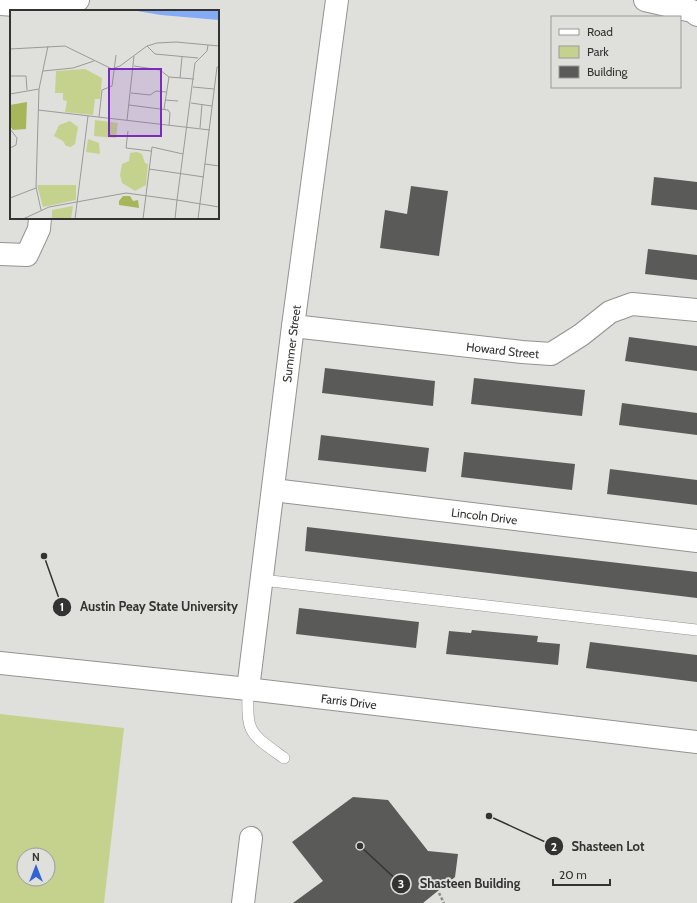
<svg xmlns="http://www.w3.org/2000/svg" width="697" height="903" viewBox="0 0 697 903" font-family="Cabin,sans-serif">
<rect width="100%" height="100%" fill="#dfdfdc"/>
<path fill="#c5d28e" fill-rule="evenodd" d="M 0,714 L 124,728 L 104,903 L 0,903 ZM 24,855 L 48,855 L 48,879 L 24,879 Z"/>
<g fill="#5a5b58">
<polygon points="654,177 697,182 697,210 651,205"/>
<polygon points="411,186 448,191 439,256 380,248 385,210 407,214"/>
<polygon points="648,249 697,255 697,280 645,274"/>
<polygon points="629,337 697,346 697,371 625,361"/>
<polygon points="325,368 435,381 433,406 322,393"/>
<polygon points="474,378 585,390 582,416 471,404"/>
<polygon points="622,403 697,413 697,435 619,425"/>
<polygon points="321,435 429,448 426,472 318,460"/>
<polygon points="464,452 575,464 572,490 461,477"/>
<polygon points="610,469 697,480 697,505 607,494"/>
<polygon points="307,527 697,572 697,598 305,551"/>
<polygon points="299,608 419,622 416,648 296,634"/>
<polygon points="472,630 538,636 537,642 560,644 558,665 446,654 449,631 471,633"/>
<polygon points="590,642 697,655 697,682 586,668"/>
<polygon points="353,797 388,800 428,851 458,854 455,877 423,903 293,903 323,881 292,842"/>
</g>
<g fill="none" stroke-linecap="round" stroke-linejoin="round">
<g stroke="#939491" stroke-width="12">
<g id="service">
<polyline points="262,580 697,630"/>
<path d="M 248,689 C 247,734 248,732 284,758"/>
</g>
</g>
<g stroke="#939491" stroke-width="24">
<g id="minor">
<polyline points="645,0 692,11 697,15"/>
<polyline points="0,254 27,255 39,229 40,218"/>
<path id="s1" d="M 293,326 L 522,352 L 551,354 L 581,335 L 610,312 L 632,304 L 697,310"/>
<path id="s2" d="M 273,490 L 697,541"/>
<path id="s3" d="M 0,663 L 248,689 L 697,742"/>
<path id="s4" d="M 248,689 L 293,326 L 337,0"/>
<polyline points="243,903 251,838"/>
</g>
</g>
<g stroke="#939491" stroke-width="24">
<path id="trunk" d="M 0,4 C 26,6 52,8 78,0"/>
</g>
<polyline stroke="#8c8c8a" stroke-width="2.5" stroke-dasharray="3 2" stroke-linecap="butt" points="439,893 444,903"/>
<use href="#service" stroke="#fff" stroke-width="11"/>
<use href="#minor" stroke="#fff" stroke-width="22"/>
<use href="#trunk" stroke="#fff" stroke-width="22"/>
</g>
<g text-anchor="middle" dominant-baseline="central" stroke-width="4" stroke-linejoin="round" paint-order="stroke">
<g font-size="12" fill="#333432" stroke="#dfdfdc">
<text stroke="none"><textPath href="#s4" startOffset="348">Summer Street</textPath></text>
<text stroke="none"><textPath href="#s1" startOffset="211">Howard Street</textPath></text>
<text stroke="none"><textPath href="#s2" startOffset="213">Lincoln Drive</textPath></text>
<text stroke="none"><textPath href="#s3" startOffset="351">Farris Drive</textPath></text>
</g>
</g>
<g transform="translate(10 10)">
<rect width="209" height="209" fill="#dfdfdc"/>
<path d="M 75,59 L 92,68 L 90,89 L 85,89 L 83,105 L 55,102 L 57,91 L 53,90 L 53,83 L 45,83 L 46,61 ZM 85,110 L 108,113 L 106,128 L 84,126 ZM 60,111 L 68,117 L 65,134 L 61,137 L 56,136 L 53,131 L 44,126 L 49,115 ZM 78,129 L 89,133 L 90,144 L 76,142 ZM 127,142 L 132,144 L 135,153 L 138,154 L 136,175 L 125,181 L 112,173 L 110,165 L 112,154 L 119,151 L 120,143 ZM 27,175 L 66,175 L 66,190 L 33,197 ZM 63,196 L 61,209 L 42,209 L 42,200 Z" fill="#c5d28e"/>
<path d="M 17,92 L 16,119 L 3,120 L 0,116 L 0,95 ZM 113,186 L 120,186 L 123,191 L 128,190 L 129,198 L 109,195 L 109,191 Z" fill="#a7b65a"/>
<path d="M 121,0 L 209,0 L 209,10 L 151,5 Z" fill="#84abf6"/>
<path fill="none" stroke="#9a9b98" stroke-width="1" d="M 198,35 L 197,41 L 185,53 L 167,190 L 209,197M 137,36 L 145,44 L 188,48M 0,39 L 55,36 L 102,59 L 110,56 L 137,36 L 147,33 L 166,32 L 209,36M 124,56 L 150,60 L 159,67M 33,61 L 63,58 L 84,51M 0,66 L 16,66 L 17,80M 159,67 L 184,69M 170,68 L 172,47M 183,77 L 204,79M 121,83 L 140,85 L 146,81 L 156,82M 0,84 L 29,79M 155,90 L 168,91M 181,93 L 202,96M 119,95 L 158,100 L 160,103 L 159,115M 154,99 L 159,67M 28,100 L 200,120M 89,107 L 92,80 L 102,76 L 106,45M 117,110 L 124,46M 190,118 L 192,94M 0,119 L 7,128 L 6,135 L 0,138M 118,121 L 116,138 L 141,141M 195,154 L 209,156M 139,159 L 194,167M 0,188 L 26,178M 31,200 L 26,177 L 29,79 L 38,36M 13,209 L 39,197 L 116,183 L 167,190 L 165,209M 65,209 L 78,106M 133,209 L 142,137 L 173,144M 188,209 L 207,57 L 209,57"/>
<path fill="#7b2cbf" fill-opacity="0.15" stroke="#7b2cbf" stroke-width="2" d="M 99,59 L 151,59 L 151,126 L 99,126 Z"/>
<rect width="209" height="209" fill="none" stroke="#333432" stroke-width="2"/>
</g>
<path fill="none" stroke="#333432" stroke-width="1.5" d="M44 556L62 607M489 816L554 846M360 846L401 884"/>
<g fill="#333432" stroke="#dfdfdc" stroke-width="1.5">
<circle cx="44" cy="556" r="4"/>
<circle cx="489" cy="816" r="4"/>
<circle cx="360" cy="846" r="4"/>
<circle cx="62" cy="607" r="10"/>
<circle cx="554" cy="846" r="10"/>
<circle cx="401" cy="884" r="10"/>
</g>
<g font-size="12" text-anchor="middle" font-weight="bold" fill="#fff">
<text x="62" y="611">1</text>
<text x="554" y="851">2</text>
<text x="401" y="888">3</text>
</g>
<g font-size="13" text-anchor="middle" font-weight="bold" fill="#333432" stroke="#dfdfdc" stroke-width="4" stroke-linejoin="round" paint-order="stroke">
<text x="159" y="611">Austin Peay State University</text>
<text x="608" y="851">Shasteen Lot</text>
<text x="470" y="888">Shasteen Building</text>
</g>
<rect x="551" y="16" width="130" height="72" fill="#dfdfdc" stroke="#9a9b98"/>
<rect x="559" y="29" width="20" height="6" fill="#ffffff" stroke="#9a9b98"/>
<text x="587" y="36" font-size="12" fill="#333432">Road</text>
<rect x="559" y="46" width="20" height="12" fill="#c5d28e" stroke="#9a9b98"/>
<text x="587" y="56" font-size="12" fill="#333432">Park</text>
<rect x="559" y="66" width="20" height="12" fill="#5a5b58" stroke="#9a9b98"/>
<text x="587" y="76" font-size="12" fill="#333432">Building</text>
<g transform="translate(36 867)"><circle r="19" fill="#dfdfdc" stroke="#9a9b98"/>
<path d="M0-3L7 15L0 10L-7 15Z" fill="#3265d4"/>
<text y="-6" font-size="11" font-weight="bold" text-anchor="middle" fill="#333432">N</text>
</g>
<path d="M553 879v6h57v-6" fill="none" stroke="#333432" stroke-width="2"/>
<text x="559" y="879" font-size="12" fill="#333432" stroke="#dfdfdc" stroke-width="3" paint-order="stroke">20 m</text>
</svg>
